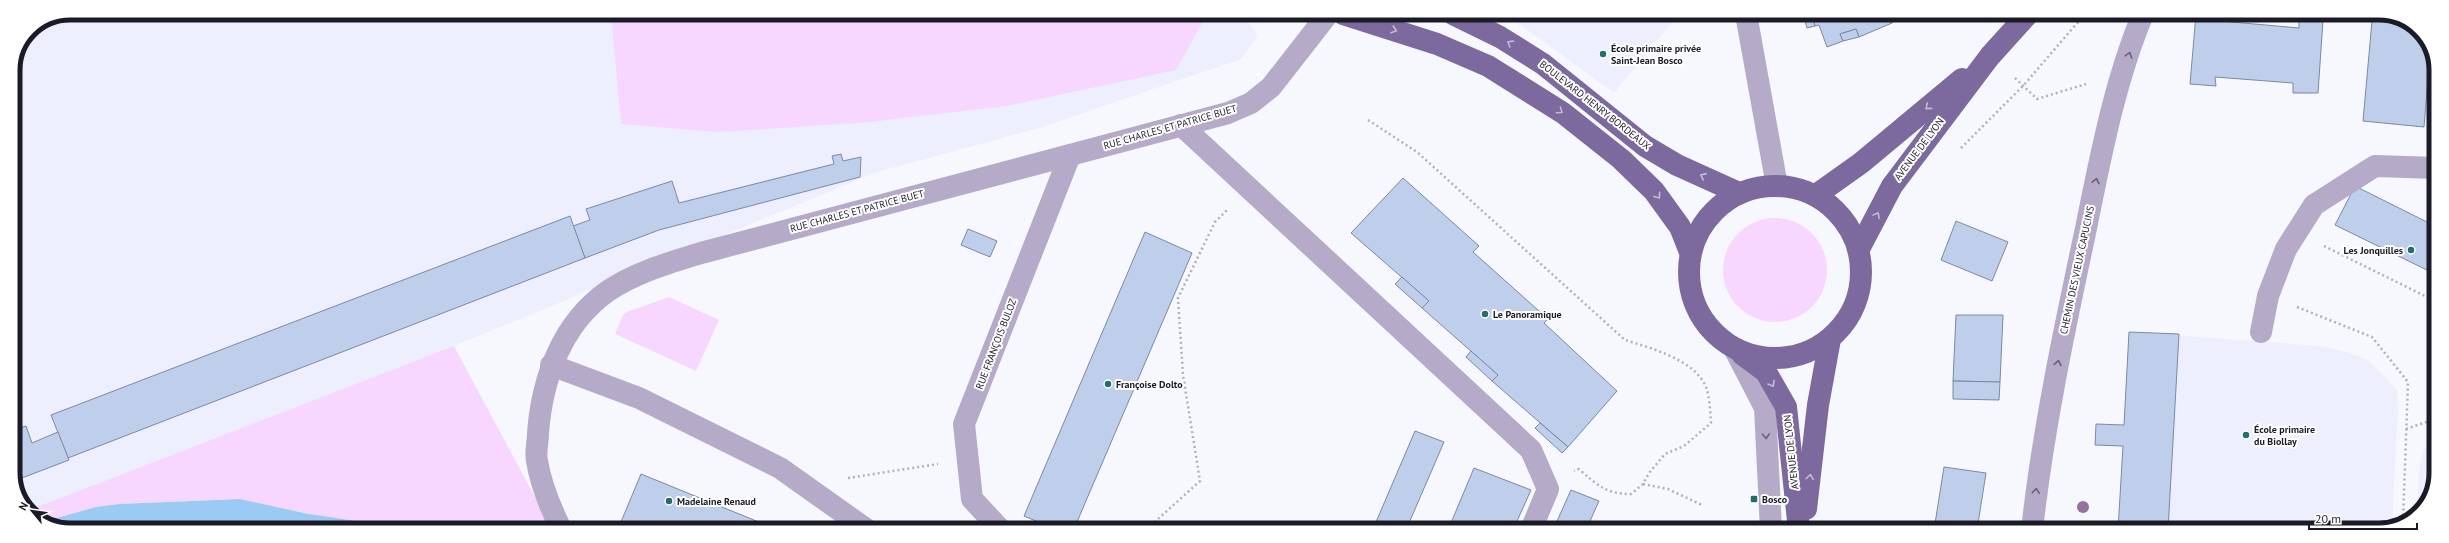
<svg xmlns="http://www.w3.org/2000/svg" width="2449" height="543" viewBox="0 0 2449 543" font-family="'PT Sans',sans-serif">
<rect width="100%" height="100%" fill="#f7f8fe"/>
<g fill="#edeefe">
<polygon points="70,13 1232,14 1244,17 1258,35 1241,59 1039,128 877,172 454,346 28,511 13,480 13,70 30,30"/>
<polygon points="1506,14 1679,14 1614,93"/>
<polygon points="2129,332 2321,346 2347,352 2368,360 2397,390 2398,410 2392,525 2379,530 2118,530 2123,446 2095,445 2096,424 2124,425"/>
<polygon points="2435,436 2435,484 2417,514 2419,468 2423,451"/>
</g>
<g fill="#f7d7ff">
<polygon points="611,13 1207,14 1176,70 1007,106 869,122 719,132 621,124"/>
<circle cx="1775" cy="270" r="52"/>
<polygon points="669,297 719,320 696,371 615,334 624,313"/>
<polygon points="454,346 552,529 386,529 370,523 320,516 240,499 119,504 96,507 46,521 27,511"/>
</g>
<polygon fill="#9bcaf4" points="240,499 309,514 370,523 386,529 59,529 46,521 96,507 119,504"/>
<g fill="#bfceea" stroke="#7c89a3">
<polygon points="1803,14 1812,14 1815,26 1807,28"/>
<polygon points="1812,14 1890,14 1886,18 1892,23 1859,37 1856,29 1840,34 1843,41 1827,47 1819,25 1815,26"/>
<polygon points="1890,14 1900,14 1892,23 1886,18"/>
<polygon points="2196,14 2221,14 2221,21 2299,28 2299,19 2323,20 2318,93 2293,93 2293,83 2215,77 2216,86 2190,84"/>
<polygon points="2372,21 2406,23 2422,32 2430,53 2424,127 2363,121"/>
<polygon points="1856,29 1859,37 1843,41 1840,34"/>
<polygon points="841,154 843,161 861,157 860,177 659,230 585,258 573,226 590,220 586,209 672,181 679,203 834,164 832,156"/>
<polygon points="1403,178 1479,246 1473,252 1548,319 1544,323 1617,391 1568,447 1492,381 1498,375 1422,308 1429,301 1351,233"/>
<polygon points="2355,186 2435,226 2435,274 2335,225"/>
<polygon points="570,216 585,258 68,458 51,415"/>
<polygon points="1956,221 2008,242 1992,281 1941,260"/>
<polygon points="968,229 997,241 990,257 961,245"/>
<polygon points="1145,232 1192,253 1074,529 1055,529 1024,516"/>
<polygon points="1402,277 1429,301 1422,308 1395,284"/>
<polygon points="1956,315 2003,315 2000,382 1953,381"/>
<polygon points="2129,332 2179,334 2168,530 2118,530 2123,446 2095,445 2096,424 2124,425"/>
<polygon points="1471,351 1498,375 1492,381 1466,357"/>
<polygon points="1953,381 2000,382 1999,400 1953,399"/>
<polygon points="1540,423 1568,447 1562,453 1535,428"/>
<polygon points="26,426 32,443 58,432 69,460 14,481 13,430"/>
<polygon points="1415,431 1444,442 1406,530 1373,529"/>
<polygon points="1944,467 1986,473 1977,530 1934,530"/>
<polygon points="1474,468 1531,490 1513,530 1448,530"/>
<polygon points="641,474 776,529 618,529"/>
<polygon points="1571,490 1599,501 1586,530 1553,530"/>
</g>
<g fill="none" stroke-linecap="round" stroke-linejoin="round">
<g stroke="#b0b1b9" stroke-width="2.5" stroke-dasharray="2 3" stroke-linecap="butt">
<polyline points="1265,14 1285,20"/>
<polyline points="2015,78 2037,99 2086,84"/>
<path d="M 1368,120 L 1417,152 L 1625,340 C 1651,348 1695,360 1706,387 C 1710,397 1710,412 1711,423 L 1684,446 L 1665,454 L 1649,473 L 1643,484 L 1631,494 C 1606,494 1597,485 1579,469 L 1574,471"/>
<polyline points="1961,148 2023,86 2085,14"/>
<polyline points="2324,246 2435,301"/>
<polyline points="2297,307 2372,337 2408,382 2403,521"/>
<polyline points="2406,429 2435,419"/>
<polyline points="848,478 938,464"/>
<polyline points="1643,484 1668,489 1702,505"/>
<polyline points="518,529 524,522"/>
<polyline points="1147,529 1200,481 1183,375 1178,298 1215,222 1227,210"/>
</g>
<g stroke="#b5aac8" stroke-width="22">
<polyline points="1746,14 1777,186"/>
<polyline points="1181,125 1531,450 1548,489 1531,530"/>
<polyline points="2261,332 2268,296 2286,249 2314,205 2375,166 2436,168"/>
<polyline points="1734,348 1765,408 1771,530"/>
<polyline points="551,365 639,398 780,468 866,529"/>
<path d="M 561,529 C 550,507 541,485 537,461 C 535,452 538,442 538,433 C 542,379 562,323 608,291 C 636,272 669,263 701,253 L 1228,113 L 1251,103 L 1271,87 L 1328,14"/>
<polyline points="1000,529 972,499 964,424 1070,155"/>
<path d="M 2032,530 C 2043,430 2064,331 2085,233 C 2100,160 2114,83 2143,14"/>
</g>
<g stroke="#7c699d" stroke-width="22">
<polyline points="1343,14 1437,44 1488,66 1563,113 1621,159 1654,191 1680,227 1690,252"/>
<polyline points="1453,14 1500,37 1543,64 1645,146 1677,165 1739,193"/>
<circle cx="1775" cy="272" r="86"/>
<polyline points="1816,195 1861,163 1962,79"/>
<polyline points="1859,249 1892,186 1990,56 2028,14"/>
<polyline points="1743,355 1766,372 1786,407 1799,530"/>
<polyline points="1806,509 1818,405 1830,339"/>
</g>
</g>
<circle fill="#93739e" cx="2083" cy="507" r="6"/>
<defs><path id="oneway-chevron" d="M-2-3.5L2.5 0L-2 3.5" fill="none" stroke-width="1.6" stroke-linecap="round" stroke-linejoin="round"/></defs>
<g stroke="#c4bcd3">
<use href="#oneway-chevron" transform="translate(1394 30) rotate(18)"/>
<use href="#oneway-chevron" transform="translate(1510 43) rotate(-148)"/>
<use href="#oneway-chevron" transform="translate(1928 107) rotate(140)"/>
<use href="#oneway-chevron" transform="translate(1560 111) rotate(35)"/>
<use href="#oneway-chevron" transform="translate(1703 176) rotate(-156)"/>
<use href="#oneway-chevron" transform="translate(1658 196) rotate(54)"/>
<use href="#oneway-chevron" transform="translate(1877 215) rotate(-62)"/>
<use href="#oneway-chevron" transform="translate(1772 384) rotate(60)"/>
<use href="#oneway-chevron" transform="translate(1810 477) rotate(-83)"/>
</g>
<g stroke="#686277">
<use href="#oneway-chevron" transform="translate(2129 55) rotate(-72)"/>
<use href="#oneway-chevron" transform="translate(2096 181) rotate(-78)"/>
<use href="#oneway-chevron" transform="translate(2058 363) rotate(-80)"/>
<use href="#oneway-chevron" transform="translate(1766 436) rotate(87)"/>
<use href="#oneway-chevron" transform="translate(2036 491) rotate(-84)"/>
</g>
<g fill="#236e6a" stroke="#fff" stroke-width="1.5">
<circle cx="1603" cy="54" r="4"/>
<circle cx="2411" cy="250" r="4"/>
<circle cx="1485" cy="314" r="4"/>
<circle cx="1108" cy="384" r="4"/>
<circle cx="2246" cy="435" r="4"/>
<rect x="1750" y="495" width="8" height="8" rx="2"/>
<circle cx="669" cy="501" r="4"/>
</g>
<g text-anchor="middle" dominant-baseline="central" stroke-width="4" stroke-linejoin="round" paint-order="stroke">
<g font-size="10" font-weight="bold" fill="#1a1b26" stroke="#fff" text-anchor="start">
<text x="1611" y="48">École primaire privée<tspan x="1611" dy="12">Saint-Jean Bosco</tspan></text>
<text x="2403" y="250" text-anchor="end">Les Jonquilles</text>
<text x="1493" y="314">Le Panoramique</text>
<text x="1116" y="384">Françoise Dolto</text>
<text x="2254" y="429">École primaire<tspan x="2254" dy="12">du Biollay</tspan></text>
<text x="1762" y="499">Bosco</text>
<text x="677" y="501">Madelaine Renaud</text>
</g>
<g font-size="10" fill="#1a1b26" stroke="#fff">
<text transform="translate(1595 105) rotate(38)">BOULEVARD HENRY BORDEAUX</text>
<text transform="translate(1170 127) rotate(-16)">RUE CHARLES ET PATRICE BUET</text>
<text transform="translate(1919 149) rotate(-53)">AVENUE DE LYON</text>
<text transform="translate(857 211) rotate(-15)">RUE CHARLES ET PATRICE BUET</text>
<text transform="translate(2077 270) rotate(-78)">CHEMIN DES VIEUX CAPUCINS</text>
<text transform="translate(996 344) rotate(-69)">RUE FRANÇOIS BULOZ</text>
<text transform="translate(1791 452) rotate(-96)">AVENUE DE LYON</text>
</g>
</g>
<path d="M0 0H2449V543H0ZM70 20H2379A50 50 0 0 1 2429 70V473A50 50 0 0 1 2379 523H70A50 50 0 0 1 20 473V70A50 50 0 0 1 70 20Z" fill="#fff" fill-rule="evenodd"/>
<path fill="none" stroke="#1a1b26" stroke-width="5" d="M70 20H2379A50 50 0 0 1 2429 70V473A50 50 0 0 1 2379 523H70A50 50 0 0 1 20 473V70A50 50 0 0 1 70 20Z"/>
<g transform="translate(32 511) rotate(299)" stroke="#ffffff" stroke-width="3" paint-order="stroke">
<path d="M0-3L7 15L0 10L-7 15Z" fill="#1a1b26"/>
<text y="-6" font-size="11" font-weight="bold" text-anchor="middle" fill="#1a1b26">N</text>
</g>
<path d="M2309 523v6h108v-6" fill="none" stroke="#1a1b26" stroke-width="2"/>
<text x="2315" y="523" font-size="12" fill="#1a1b26" stroke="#ffffff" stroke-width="3" paint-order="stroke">20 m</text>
</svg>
